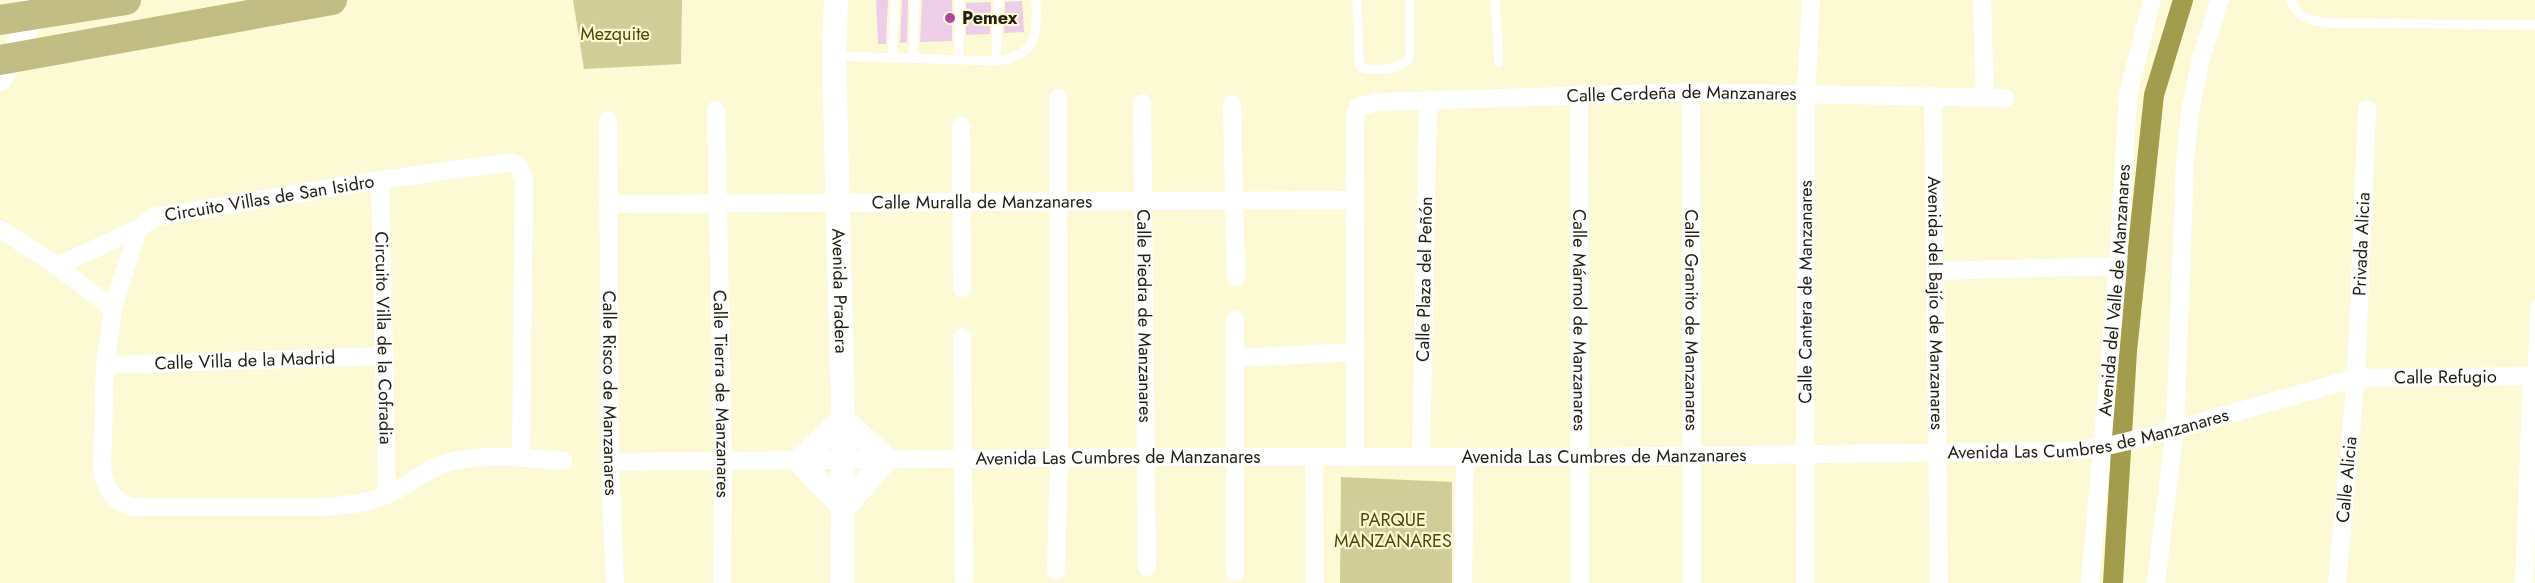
<svg xmlns="http://www.w3.org/2000/svg" width="2535" height="583" viewBox="0 0 2535 583" font-family="Jost,sans-serif">
<rect width="100%" height="100%" fill="#fcfad4"/>
<g fill="#d1cd99">
<polygon points="573,0 682,0 681,64 584,69"/>
<polygon points="1341,477 1452,482 1452,583 1340,583"/>
</g>
<g fill="none" stroke-linecap="round" stroke-linejoin="round">
<polyline stroke="#a49c4d" stroke-width="20" points="2113,583 2127,351 2154,95 2183,0"/>
</g>
<g fill="#edcde7">
<polygon points="876,0 888,0 886,44 878,44"/>
<polygon points="902,0 908,0 907,42 900,43"/>
<polygon points="922,0 952,0 952,41 920,42"/>
<polygon points="966,0 966,3 991,2 990,34 966,35 966,40"/>
<polygon points="1022,1 1024,32 1004,33 1005,2"/>
</g>
<g fill="none" stroke-linecap="round" stroke-linejoin="round">
<g stroke="#fff" stroke-width="9">
<path d="M 1357,0 L 1359,59 L 1360,67 C 1374,72 1403,70 1410,57 L 1410,0"/>
<polyline points="1495,0 1499,63"/>
<path d="M 2290,0 C 2300,19 2307,20 2328,23 L 2535,25"/>
<path d="M 835,56 L 996,61 C 1037,55 1037,37 1036,0"/>
<polyline points="892,57 895,0"/>
<polyline points="913,57 915,0"/>
<polyline points="959,60 959,0"/>
<polyline points="996,61 998,0"/>
<polyline points="2532,376 2535,305"/>
</g>
<g stroke="#fff" stroke-width="18">
<polyline points="1982,0 1985,98"/>
<path id="s1" d="M 1691,92 L 1692,583"/>
<path id="s2" d="M 1579,94 L 1580,583"/>
<path id="s3" d="M 1933,96 L 1939,583"/>
<path id="s4" d="M 1142,103 L 1147,567"/>
<polyline points="1232,104 1236,277"/>
<path id="s5" d="M 716,110 L 723,461 L 722,583"/>
<path id="s6" d="M 608,120 L 610,462 L 615,583"/>
<polyline points="961,126 962,288"/>
<path id="s7" d="M 380,180 L 387,495"/>
<path id="s8" d="M 608,204 L 1354,200"/>
<polyline points="0,229 57,266 113,309"/>
<path d="M 138,229 L 113,309 L 105,365 L 102,467 C 105,488 112,502 134,507 L 327,507 C 347,505 368,503 386,495 C 406,487 423,471 443,464 C 480,452 525,458 563,461"/>
<path id="s9" d="M 57,266 L 138,229 L 154,217 L 380,180 L 512,162 L 520,169 L 524,180 L 521,458"/>
<polyline points="1936,271 2118,266"/>
<polyline points="1235,320 1235,572"/>
<polyline points="962,337 964,578"/>
<polyline points="1235,358 1355,352"/>
<path id="s10" d="M 105,365 L 383,356"/>
<path id="s11" d="M 1355,457 L 1355,115 L 1358,107 L 1377,102 L 1691,92 L 2005,98"/>
<path id="s12" d="M 1421,457 L 1428,101"/>
<polyline points="1314,458 1315,583"/>
<path id="s13" d="M 610,462 L 1146,457 L 1580,457 L 2068,451 L 2103,447 L 2162,433 L 2356,378 L 2535,376"/>
<polyline points="1056,570 1059,458 1058,98"/>
<polyline points="1463,583 1465,456"/>
<path id="s14" d="M 1805,583 L 1806,95 L 1811,0"/>
<path id="s15" d="M 2090,583 L 2118,266 L 2128,95 L 2152,0"/>
<polyline points="2156,583 2175,429 2185,162 2190,111 2201,59 2220,0"/>
<path id="s16" d="M 2337,583 L 2356,378 L 2367,109"/>
<polyline points="2524,583 2532,376"/>
</g>
<g stroke="#fff" stroke-width="24">
<path id="s17" d="M 836,0 L 834,56 L 843,419 L 842,583"/>
<polyline points="0,79 34,15 33,0"/>
<polygon points="843,419 886,459 844,508 799,461"/>
</g>
<g stroke="#c2bd84" stroke-width="30">
<polyline points="0,20 126,0"/>
<polyline points="0,60 332,0"/>
</g>
</g>
<circle fill="#b145a4" stroke="#fcfad4" stroke-width="2" cx="950" cy="18" r="6"/>
<g text-anchor="middle" dominant-baseline="central" stroke-width="4.5" stroke-linejoin="round" paint-order="stroke">
<g font-size="18" font-weight="bold" fill="#1f1e10" stroke="#fcfad4" text-anchor="start">
<text x="962" y="18">Pemex</text>
</g>
<g font-size="18" fill="#4d4706" stroke="#fcfad4">
<text x="615" y="34">Mezquite</text>
<text x="1393" y="520">PARQUE<tspan x="1393" dy="21">MANZANARES</tspan></text>
</g>
<g font-size="18" fill="#1f1e10" stroke="#fcfad4">
<text stroke="none"><textPath href="#s11" startOffset="675">Calle Cerdeña de Manzanares</textPath></text>
<text stroke="none"><textPath href="#s9" startOffset="226">Circuito Villas de San Isidro</textPath></text>
<text stroke="none"><textPath href="#s8" startOffset="374">Calle Muralla de Manzanares</textPath></text>
<text stroke="none"><textPath href="#s16" startOffset="340">Privada Alicia</textPath></text>
<text stroke="none"><textPath href="#s12" startOffset="178">Calle Plaza del Peñón</textPath></text>
<text stroke="none"><textPath href="#s15" startOffset="294">Avenida del Valle de Manzanares</textPath></text>
<text stroke="none"><textPath href="#s17" startOffset="291">Avenida Pradera</textPath></text>
<text stroke="none"><textPath href="#s14" startOffset="291">Calle Cantera de Manzanares</textPath></text>
<text stroke="none"><textPath href="#s3" startOffset="207">Avenida del Bajío de Manzanares</textPath></text>
<text stroke="none"><textPath href="#s4" startOffset="213">Calle Piedra de Manzanares</textPath></text>
<text stroke="none"><textPath href="#s1" startOffset="228">Calle Granito de Manzanares</textPath></text>
<text stroke="none"><textPath href="#s2" startOffset="226">Calle Mármol de Manzanares</textPath></text>
<text stroke="none"><textPath href="#s7" startOffset="158">Circuito Villa de la Cofradia</textPath></text>
<text stroke="none"><textPath href="#s10" startOffset="140">Calle Villa de la Madrid</textPath></text>
<text stroke="none"><textPath href="#s13" startOffset="1845">Calle Refugio</textPath></text>
<text stroke="none"><textPath href="#s5" startOffset="284">Calle Tierra de Manzanares</textPath></text>
<text stroke="none"><textPath href="#s6" startOffset="273">Calle Risco de Manzanares</textPath></text>
<text stroke="none"><textPath href="#s13" startOffset="1480">Avenida Las Cumbres de Manzanares</textPath></text>
<text stroke="none"><textPath href="#s13" startOffset="994">Avenida Las Cumbres de Manzanares</textPath></text>
<text stroke="none"><textPath href="#s13" startOffset="508">Avenida Las Cumbres de Manzanares</textPath></text>
<text stroke="none"><textPath href="#s16" startOffset="104">Calle Alicia</textPath></text>
</g>
</g>
</svg>
